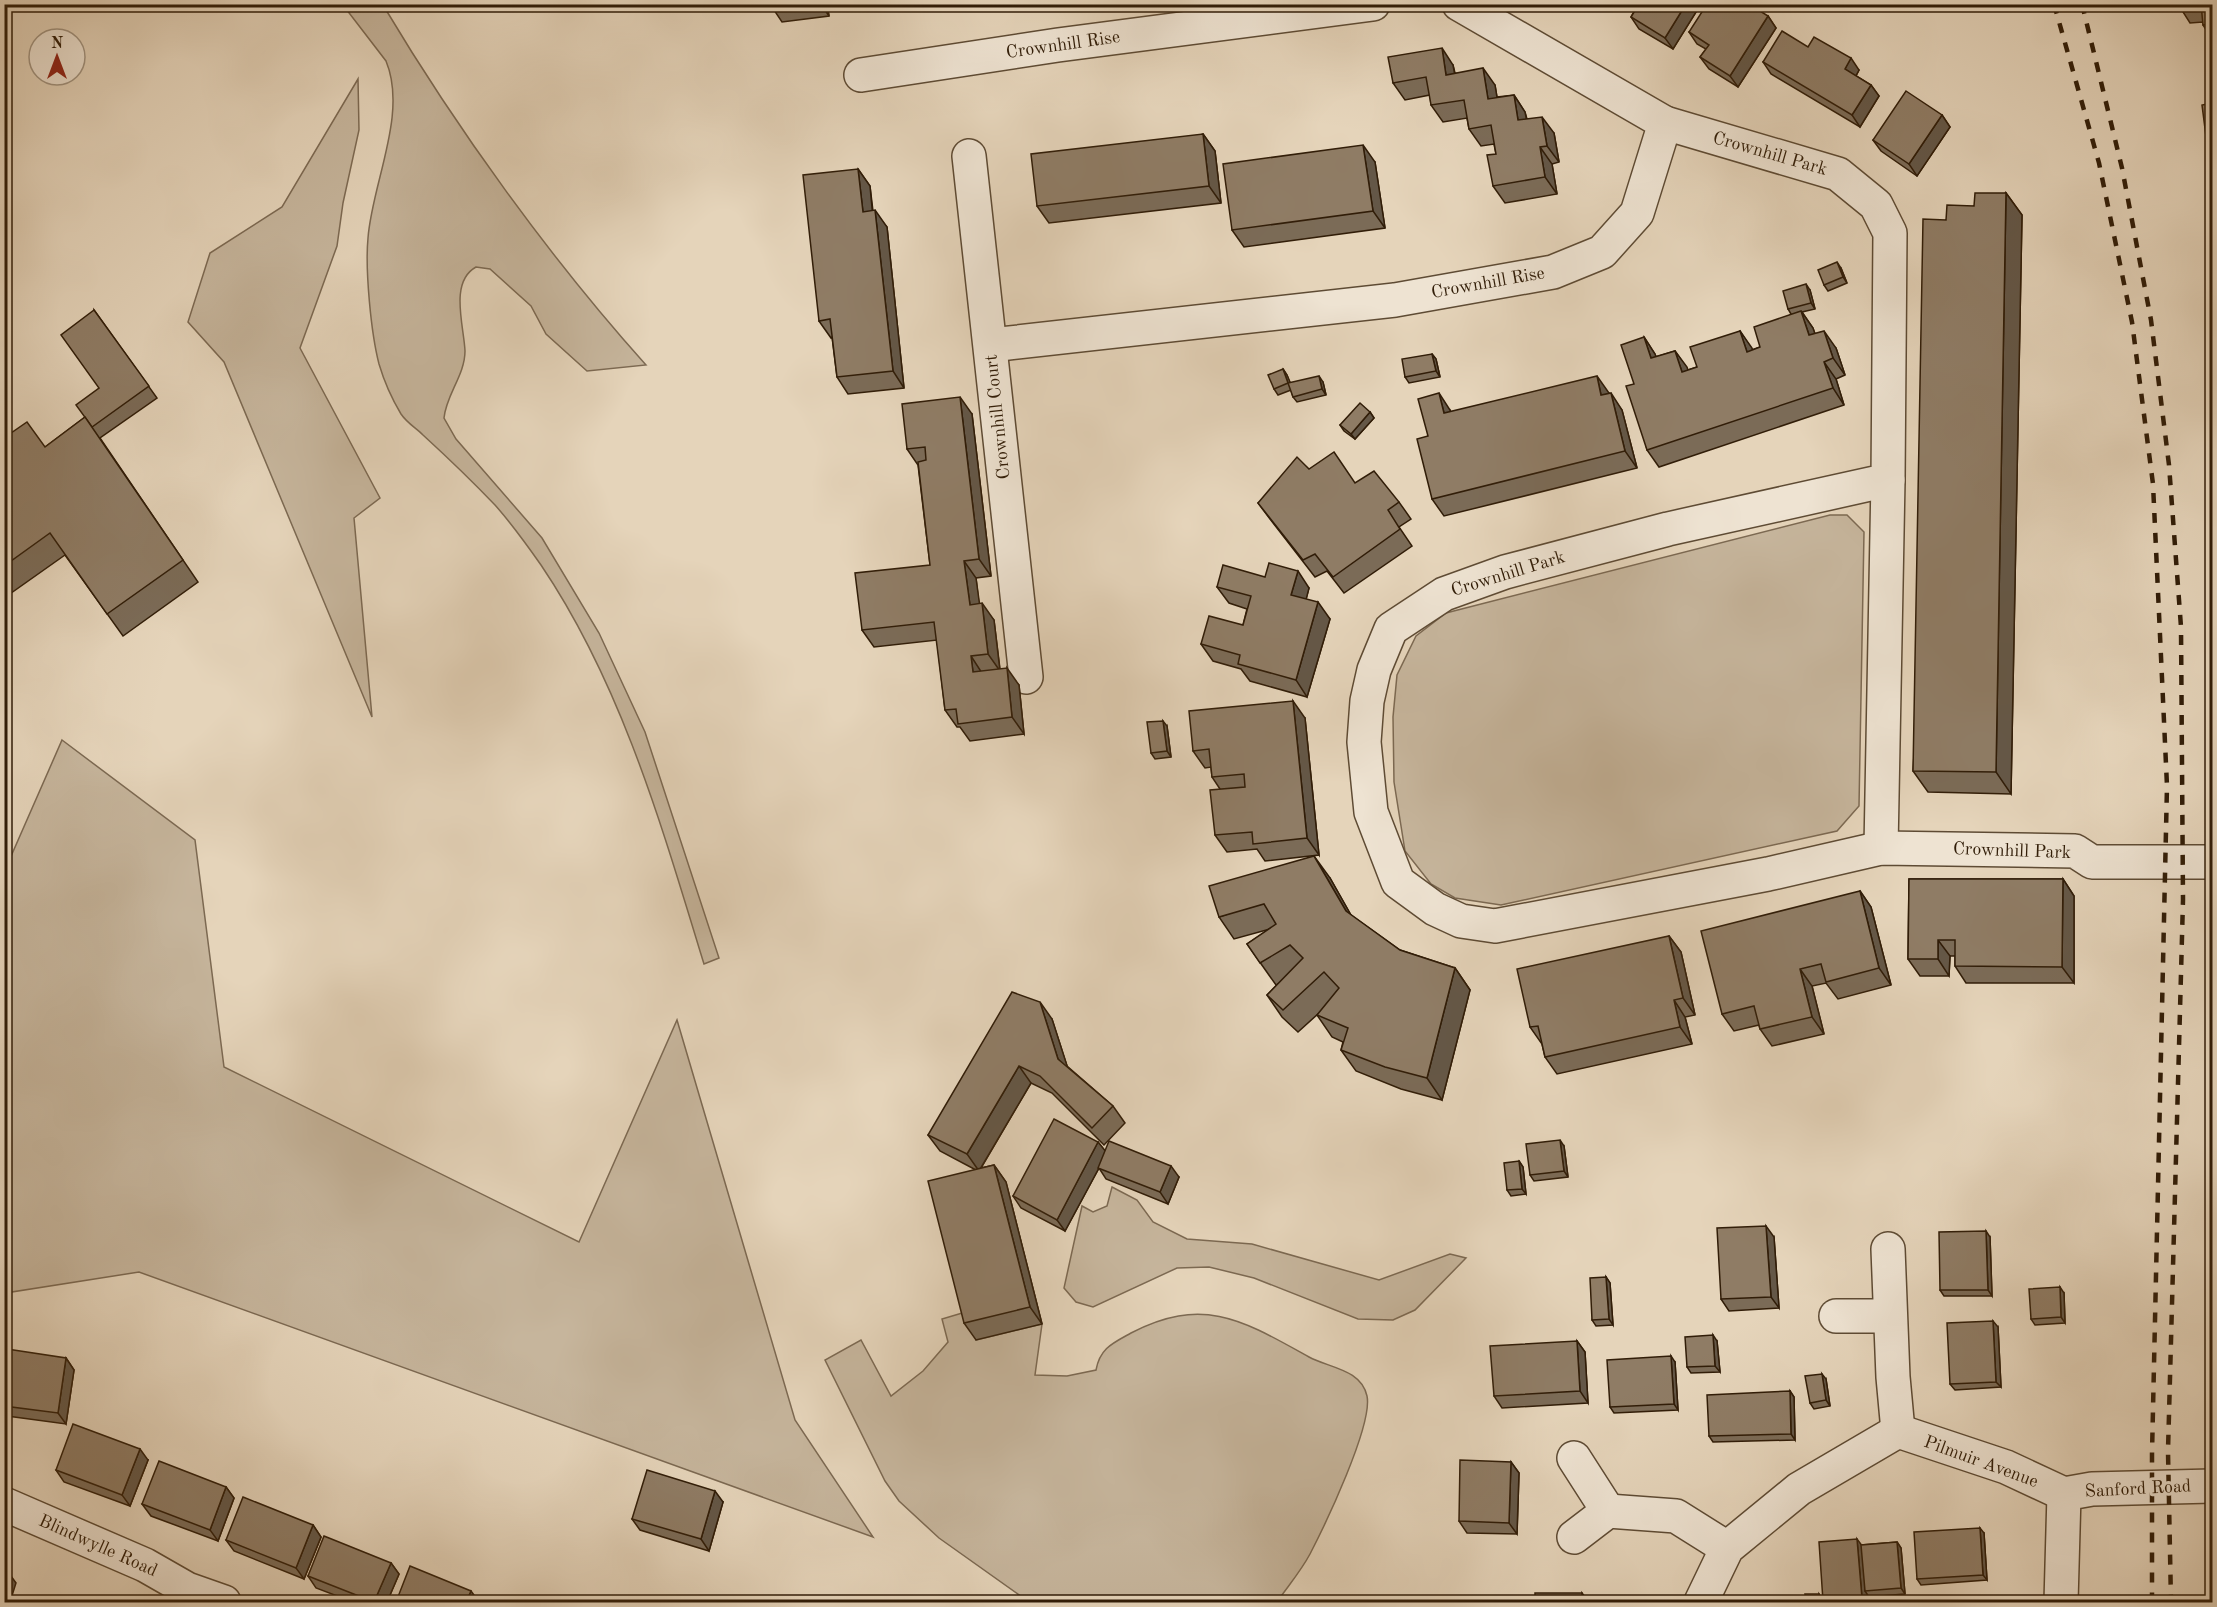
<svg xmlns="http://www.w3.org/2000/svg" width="2217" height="1607" viewBox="0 0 2217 1607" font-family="'Old Standard TT',serif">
<rect width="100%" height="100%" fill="#e5d4ba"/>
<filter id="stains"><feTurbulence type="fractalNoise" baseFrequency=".00333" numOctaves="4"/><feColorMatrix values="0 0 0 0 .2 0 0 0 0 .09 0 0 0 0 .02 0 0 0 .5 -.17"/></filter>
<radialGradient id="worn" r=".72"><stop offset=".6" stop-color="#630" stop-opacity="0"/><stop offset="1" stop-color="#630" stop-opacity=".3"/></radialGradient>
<g fill="#c6b59c" stroke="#7c6952" stroke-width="1.5">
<path d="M 343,5 L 383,5 C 457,129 550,258 646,365 L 587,371 L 546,334 L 531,306 L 490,269 L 476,267 C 449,282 464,326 465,351 C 465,375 446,395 444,418 L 456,439 L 542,538 L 599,633 L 645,732 L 719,958 L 704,964 C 662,827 622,685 541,565 C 527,545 511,523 495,505 C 472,481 447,457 423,435 C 416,428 407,423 401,414 C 392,399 384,381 379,364 C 371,333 365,270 368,238 C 372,183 408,114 386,61 Z"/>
<polygon points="358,79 359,130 343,203 337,246 300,348 380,498 354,518 372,717 224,362 188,322 210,253 282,207"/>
<polygon points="1830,515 1847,515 1864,532 1859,806 1837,831 1501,905 1455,898 1431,884 1405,851 1394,782 1393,717 1397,675 1416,636 1446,613"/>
<polygon points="62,740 195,840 224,1067 579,1242 677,1020 795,1420 873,1537 139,1272 5,1293 5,870"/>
<polygon points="1112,1187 1137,1200 1153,1222 1187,1239 1252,1244 1379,1280 1450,1254 1466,1258 1415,1310 1393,1320 1358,1319 1254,1278 1209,1267 1177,1268 1093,1307 1076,1302 1064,1288 1082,1206 1093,1212 1107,1206"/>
<path d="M 969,1311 L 976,1340 L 1042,1324 L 1035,1375 L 1067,1376 L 1096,1370 C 1100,1348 1113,1343 1131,1333 C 1204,1295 1244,1321 1309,1357 C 1329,1368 1361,1369 1367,1396 C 1373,1425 1325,1525 1310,1554 C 1301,1571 1288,1586 1277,1602 L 1029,1602 L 939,1538 L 899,1501 L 885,1481 L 825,1360 L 861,1340 L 891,1396 L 923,1371 L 948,1342 L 942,1319 Z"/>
</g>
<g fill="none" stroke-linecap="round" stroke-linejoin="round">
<g stroke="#5e4b34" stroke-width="36">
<g id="street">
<polyline points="861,75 1058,45 1373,4"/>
<polyline points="1665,123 1838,174 1876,205 1890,233 1888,480 1668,529 1505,572 1444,594 1391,629 1374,670 1367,701 1364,742 1371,812 1398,882 1435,909 1461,921 1495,926 1768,874 1881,848 2075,851 2092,862 2212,862"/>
<polyline points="969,156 1026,677"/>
<polyline points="991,345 1395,300 1553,272 1602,252 1637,213 1665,123 1459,4"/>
<polyline points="1881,848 1888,480"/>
<polyline points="1888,1249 1893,1377 1898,1431"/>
<polyline points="1836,1316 1889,1316"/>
<polyline points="1574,1458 1608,1511"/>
<polyline points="4,1504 145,1565 187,1589 224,1602"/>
<polyline points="1574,1537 1608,1511 1676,1516 1727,1548"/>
<polyline points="1701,1602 1727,1548 1799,1489 1898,1431 2006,1467 2064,1494"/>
<polyline points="2061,1602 2064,1494 2092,1489 2212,1486"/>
</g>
</g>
<use href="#street" stroke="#eee3d2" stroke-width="33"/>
<g stroke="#311d08" stroke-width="4.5" stroke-dasharray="10 10" stroke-linecap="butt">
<polyline points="2054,4 2099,163 2132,322 2153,484 2167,786 2152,1454 2152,1602"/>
<polyline points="2082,4 2122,168 2151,320 2169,465 2181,627 2183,900 2168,1451 2171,1602"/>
</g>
</g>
<g fill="#7b6b57" stroke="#311d08" stroke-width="1.5">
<polygon points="770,4 827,4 829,16 782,22"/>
<polygon points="1631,4 1701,4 1673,49 1639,29 1631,17 1636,8"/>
<polygon points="2178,4 2212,4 2212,39 2203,25 2203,22 2190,23"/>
<polygon points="1768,16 1776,28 1738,87 1709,69 1700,57 1706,49 1697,44 1689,32"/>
<polygon points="1808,47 1859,70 1856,76 1871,85 1879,96 1860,127 1771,74 1763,62"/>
<polygon points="1453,65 1455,73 1495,85 1497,97 1514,95 1525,112 1527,119 1554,133 1559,162 1552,164 1557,194 1505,203 1493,186 1496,154 1494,144 1481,146 1469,129 1467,118 1443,122 1431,105 1430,95 1405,100 1393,83"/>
<polygon points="1942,115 1950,127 1917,176 1881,151 1873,140"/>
<polygon points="1203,134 1215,151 1221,203 1049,223 1037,206"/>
<polygon points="1375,162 1385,228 1244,247 1232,230"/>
<polygon points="858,169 870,186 873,211 887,227 904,388 848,394 837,377 832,337 831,338 819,321"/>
<polygon points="2006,193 2022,215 2011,794 1928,792 1913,771 1946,220 1974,206"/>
<polygon points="1841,268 1847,283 1828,291 1824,285"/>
<polygon points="1810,290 1815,309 1802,312 1813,328 1815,334 1836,348 1845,375 1836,379 1844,405 1659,467 1647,450 1634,384 1644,337 1655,354 1656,357 1675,351 1688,370 1697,367 1740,331 1752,350 1760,347 1791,314 1788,309"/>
<polygon points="94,310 157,398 100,438 198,582 123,636 65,555 4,598 4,427 10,435 45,447 85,417 99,388"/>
<polygon points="1432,354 1436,359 1440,377 1409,383 1405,377"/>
<polygon points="1283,369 1287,375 1290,383 1323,382 1326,395 1297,402 1293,397 1291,390 1278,395 1274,389"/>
<polygon points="1609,393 1622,410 1637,468 1444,516 1432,499 1428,436 1450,410 1451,412"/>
<polygon points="1370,412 1374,418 1355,439 1344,431 1340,425"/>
<polygon points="972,414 991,576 976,578 979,604 994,620 1000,669 1019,685 1024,734 970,741 960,727 957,727 945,710 937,640 874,647 862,630 930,565 918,465 907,449"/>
<polygon points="1309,469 1355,483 1399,502 1411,519 1399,527 1412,546 1344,593 1327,571 1315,577 1270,519 1258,503"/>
<polygon points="1265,577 1309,588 1306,599 1330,619 1307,697 1250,681 1241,669 1213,661 1201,644 1243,625 1247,609 1229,603 1217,587"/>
<polygon points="1305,718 1319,855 1265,861 1257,849 1227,852 1215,835 1220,789 1212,777 1211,767 1205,768 1193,751"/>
<polygon points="1167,726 1171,757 1155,759 1151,753"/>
<polygon points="1330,878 1351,915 1400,950 1455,968 1470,990 1442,1100 1401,1089 1356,1071 1341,1050 1343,1042 1332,1037 1317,1015 1319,1013 1298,1032 1282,1017 1267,995 1279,983 1276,985 1247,944 1270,929 1234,939 1219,917"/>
<polygon points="1909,879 2063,879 2074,896 2074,983 1966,983 1955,966 1955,956 1950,956 1949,976 1920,976 1908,959"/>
<polygon points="1860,891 1871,907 1891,985 1838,999 1826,983 1812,986 1824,1034 1772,1046 1760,1029 1759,1025 1734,1031 1722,1014"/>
<polygon points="1669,936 1681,952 1695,1015 1685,1017 1692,1044 1557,1074 1545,1057 1542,1044 1530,1027"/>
<polygon points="1052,1019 1067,1066 1113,1106 1125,1123 1104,1145 1052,1093 1031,1083 981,1168 994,1165 1006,1182 1042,1324 976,1340 964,1323 976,1170 940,1151 928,1135"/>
<polygon points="1098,1142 1105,1151 1179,1177 1168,1204 1106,1179 1099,1168 1065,1231 1021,1208 1013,1196"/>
<polygon points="1564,1146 1568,1177 1534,1181 1530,1175"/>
<polygon points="1519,1161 1523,1167 1526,1194 1511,1196 1507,1190"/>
<polygon points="1774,1237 1779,1308 1729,1311 1721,1299"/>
<polygon points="1990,1237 1992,1296 1944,1296 1940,1290"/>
<polygon points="1606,1277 1610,1283 1613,1325 1596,1326 1592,1320"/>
<polygon points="2064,1293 2065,1323 2035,1325 2031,1319"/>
<polygon points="1998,1327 2001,1387 1955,1390 1950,1384"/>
<polygon points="1577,1341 1585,1352 1588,1403 1502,1408 1494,1396"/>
<polygon points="1717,1341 1720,1372 1691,1373 1687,1367"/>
<polygon points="66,1358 74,1370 66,1424 7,1416 4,1413 4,1364"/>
<polygon points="1675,1362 1678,1410 1614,1413 1610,1407"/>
<polygon points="1826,1379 1830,1406 1814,1409 1810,1403"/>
<polygon points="1790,1391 1794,1397 1795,1440 1713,1442 1709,1436"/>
<polygon points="148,1460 130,1506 64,1482 56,1470"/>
<polygon points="1511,1462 1519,1473 1517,1534 1467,1533 1459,1521"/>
<polygon points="226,1487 234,1498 218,1541 151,1516 142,1504"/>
<polygon points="723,1502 709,1551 640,1530 632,1519"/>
<polygon points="313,1525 321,1537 304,1579 234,1551 226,1540"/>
<polygon points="1984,1533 1987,1580 1921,1585 1917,1579"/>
<polygon points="1897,1542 1901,1548 1905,1594 1869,1597 1869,1602 1824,1602 1823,1601 1861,1545"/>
<polygon points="391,1563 399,1574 387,1602 353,1602 316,1588 308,1576"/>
</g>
<g fill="#645747" stroke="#311d08" stroke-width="1.5">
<polygon points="821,4 827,4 829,16"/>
<polygon points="1686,4 1701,4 1673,49 1665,38"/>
<polygon points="1768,16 1776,28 1738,87 1730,76"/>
<polygon points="1442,48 1453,65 1458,92 1446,75"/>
<polygon points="1851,58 1859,70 1853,81 1845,69"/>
<polygon points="1483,68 1495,85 1500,116 1488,99"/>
<polygon points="1871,85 1879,96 1860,127 1852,115"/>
<polygon points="1514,95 1525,112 1530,137 1518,120"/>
<polygon points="1942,115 1950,127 1917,176 1909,164"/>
<polygon points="1542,117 1554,133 1559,162 1547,146"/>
<polygon points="1203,134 1215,151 1221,203 1209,186"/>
<polygon points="1363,145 1375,162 1385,228 1373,211"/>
<polygon points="1540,147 1552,164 1557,194 1545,177"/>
<polygon points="858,169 870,186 874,229 863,212"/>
<polygon points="2006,193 2022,215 2011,794 1996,772"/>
<polygon points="875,210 887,227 904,388 893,371"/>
<polygon points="1837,262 1841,268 1847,283 1843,277"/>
<polygon points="1806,284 1810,290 1815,309 1811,303"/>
<polygon points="1801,311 1813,328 1821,352 1809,335"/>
<polygon points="1740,331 1752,348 1758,369 1747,352"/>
<polygon points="1824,331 1836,348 1845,375 1833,358"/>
<polygon points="1644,337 1655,354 1663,375 1651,358"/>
<polygon points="1675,351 1687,367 1694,389 1682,372"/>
<polygon points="1432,354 1436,359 1440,377 1436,371"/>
<polygon points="1824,362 1836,379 1844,405 1833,388"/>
<polygon points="1283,369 1287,375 1293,389 1288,383"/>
<polygon points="1319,376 1323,382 1326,395 1322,389"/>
<polygon points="1597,376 1609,393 1613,412 1601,395"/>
<polygon points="1439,393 1450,410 1455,430 1444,413"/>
<polygon points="1611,393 1622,410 1637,468 1625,451"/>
<polygon points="960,397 972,414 991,576 979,559"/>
<polygon points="1370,412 1374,418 1355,439 1351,434"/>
<polygon points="964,561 976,578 982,622 970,605"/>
<polygon points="1298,571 1309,588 1303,612 1291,595"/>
<polygon points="1318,602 1330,619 1307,697 1296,680"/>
<polygon points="982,603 994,620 1000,671 988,654"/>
<polygon points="971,656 982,673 973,672"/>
<polygon points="1007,668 1019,685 1024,734 1012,717"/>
<polygon points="1293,701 1305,718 1319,855 1307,838"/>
<polygon points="1163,721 1167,726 1171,757 1167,751"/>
<polygon points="1314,856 1330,878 1361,933 1346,911"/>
<polygon points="2063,879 2074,896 2074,983 2062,967"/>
<polygon points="1860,891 1871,907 1891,985 1879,968"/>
<polygon points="1669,936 1681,952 1695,1015 1683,998"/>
<polygon points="1938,940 1950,956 1949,976 1938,959"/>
<polygon points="1455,968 1470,990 1442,1100 1427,1078"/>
<polygon points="1800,969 1812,986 1824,1034 1812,1017"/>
<polygon points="1674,1000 1685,1017 1692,1044 1680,1027"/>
<polygon points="1040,1002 1052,1019 1070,1075 1058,1059"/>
<polygon points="1019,1066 1031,1083 979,1171 967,1154"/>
<polygon points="1560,1140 1564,1146 1568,1177 1564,1171"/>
<polygon points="1098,1142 1107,1153 1065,1231 1057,1220"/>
<polygon points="1519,1161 1523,1167 1526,1194 1522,1189"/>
<polygon points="994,1165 1006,1182 1042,1324 1030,1307"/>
<polygon points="1171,1166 1179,1177 1168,1204 1160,1192"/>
<polygon points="1766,1226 1774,1237 1779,1308 1771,1297"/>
<polygon points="1986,1231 1990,1237 1992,1296 1988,1290"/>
<polygon points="1606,1277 1610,1283 1613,1325 1609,1319"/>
<polygon points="2060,1287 2064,1293 2065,1323 2061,1317"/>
<polygon points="1993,1321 1998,1327 2001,1387 1996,1382"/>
<polygon points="1713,1335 1717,1341 1720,1372 1715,1366"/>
<polygon points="1577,1341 1585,1352 1588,1403 1580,1391"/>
<polygon points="1671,1356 1675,1362 1678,1410 1674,1404"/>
<polygon points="66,1358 74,1370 66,1424 58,1413"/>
<polygon points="1822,1374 1826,1379 1830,1406 1826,1400"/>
<polygon points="1790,1391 1794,1397 1795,1440 1791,1434"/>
<polygon points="140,1449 148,1460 130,1506 122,1495"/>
<polygon points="1511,1462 1519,1473 1517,1534 1509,1523"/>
<polygon points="226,1487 234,1498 218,1541 210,1530"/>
<polygon points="715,1491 723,1502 709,1551 701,1539"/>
<polygon points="313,1525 321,1537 304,1579 296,1568"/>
<polygon points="1980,1528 1984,1533 1987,1580 1983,1575"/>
<polygon points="1857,1539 1866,1551 1865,1591 1869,1597 1869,1602 1865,1602 1862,1598"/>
<polygon points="1897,1542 1901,1548 1905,1594 1901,1588"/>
<polygon points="391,1563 399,1574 387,1602 374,1602"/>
<polygon points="8,1572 16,1583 10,1602 4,1602 4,1583"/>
<polygon points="471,1591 479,1602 466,1602"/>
<polygon points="1582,1593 1589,1602 1582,1602"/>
<polygon points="1819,1594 1823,1600 1823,1602 1819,1602"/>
</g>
<g fill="#8f7c65" stroke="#311d08" stroke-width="1.5">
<polygon points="1639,4 1686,4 1665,38 1631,17"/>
<polygon points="1707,4 1749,4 1768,16 1730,76 1700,57 1709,45 1689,32"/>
<polygon points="2178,4 2192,4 2178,6"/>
<polygon points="2201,4 2212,4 2212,24 2203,25"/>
<polygon points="1782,31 1808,47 1814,37 1851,58 1845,69 1871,85 1852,115 1763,62"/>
<polygon points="1442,48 1446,75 1483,68 1488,99 1514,95 1518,120 1542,117 1547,146 1540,147 1545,177 1493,186 1487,155 1496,154 1491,125 1469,129 1464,100 1431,105 1426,77 1393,83 1388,57"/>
<polygon points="1906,91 1942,115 1909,164 1873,140"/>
<polygon points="2212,103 2212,151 2208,152 2202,105"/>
<polygon points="1203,134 1209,186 1037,206 1031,154"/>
<polygon points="1363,145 1373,211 1232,230 1223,164"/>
<polygon points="858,169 863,212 875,210 893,371 837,377 830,319 819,321 803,175"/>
<polygon points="1975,193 2006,193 1996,772 1913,771 1923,219 1946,220 1947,205 1974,206"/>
<polygon points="1837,262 1843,277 1824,285 1818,270"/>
<polygon points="1806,284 1811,303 1788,309 1783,291"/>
<polygon points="94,310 149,386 92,427 76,405 99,388 61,335"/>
<polygon points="1801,311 1809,335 1824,331 1833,358 1824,362 1833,388 1647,450 1626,386 1634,384 1621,345 1644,337 1651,358 1675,351 1682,372 1697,367 1690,347 1740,331 1747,352 1760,347 1754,327"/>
<polygon points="1432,354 1436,371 1405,377 1402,359"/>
<polygon points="1283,369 1288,383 1274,389 1268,375"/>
<polygon points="1319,376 1322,389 1293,397 1288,383"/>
<polygon points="1597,376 1601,395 1611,393 1625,451 1432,499 1417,439 1428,436 1418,399 1439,393 1444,413"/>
<polygon points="960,397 979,559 964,561 970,605 982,603 988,654 971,656 973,672 1007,668 1012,717 958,724 956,709 945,710 934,622 862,630 855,573 930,565 918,462 926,460 925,447 907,449 902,404"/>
<polygon points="1360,403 1370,412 1351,434 1340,425"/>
<polygon points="85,417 183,560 107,614 50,533 4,566 4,438 27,422 45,447"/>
<polygon points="4,427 10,435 4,438"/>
<polygon points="1334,452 1355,483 1374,471 1399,502 1388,510 1400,529 1333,577 1315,554 1303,560 1258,503 1297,457 1309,469"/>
<polygon points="1269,563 1298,571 1291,595 1318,602 1296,680 1238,664 1240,655 1201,644 1209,616 1243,625 1251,596 1217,587 1223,565 1265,577"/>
<polygon points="1293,701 1307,838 1253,844 1252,832 1215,835 1210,790 1245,787 1244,774 1212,777 1209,749 1193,751 1189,711"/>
<polygon points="1163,721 1167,751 1151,753 1147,722"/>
<polygon points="1314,856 1346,911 1400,950 1455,968 1427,1078 1385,1067 1341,1050 1348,1028 1317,1015 1339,988 1324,972 1283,1010 1267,995 1303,958 1290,945 1260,963 1247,944 1276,924 1264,904 1219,917 1209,886"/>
<polygon points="1909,879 2063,879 2062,967 1955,966 1955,940 1938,940 1938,959 1908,959"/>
<polygon points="1860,891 1879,968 1826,982 1821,964 1800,969 1812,1017 1760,1029 1754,1006 1722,1014 1701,931"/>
<polygon points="1669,936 1683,998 1674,1000 1680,1027 1545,1057 1538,1026 1530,1027 1517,969"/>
<polygon points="1012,992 1040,1002 1058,1059 1113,1106 1092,1128 1040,1076 1019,1066 967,1154 928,1135"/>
<polygon points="1054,1119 1098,1142 1057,1220 1013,1196"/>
<polygon points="1560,1140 1564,1171 1530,1175 1526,1144"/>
<polygon points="1109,1141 1171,1166 1160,1192 1098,1168"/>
<polygon points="1519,1161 1522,1189 1507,1190 1504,1163"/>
<polygon points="994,1165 1030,1307 964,1323 928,1181"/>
<polygon points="1766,1226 1771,1297 1721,1299 1717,1228"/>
<polygon points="1986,1231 1988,1290 1940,1290 1939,1232"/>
<polygon points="1606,1277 1609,1319 1592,1320 1590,1278"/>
<polygon points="2060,1287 2061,1317 2031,1319 2029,1289"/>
<polygon points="1993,1321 1996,1382 1950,1384 1947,1323"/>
<polygon points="1713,1335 1715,1366 1687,1367 1685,1337"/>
<polygon points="1577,1341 1580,1391 1494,1396 1490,1346"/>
<polygon points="7,1349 66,1358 58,1413 4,1406 4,1364"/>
<polygon points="1671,1356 1674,1404 1610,1407 1607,1360"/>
<polygon points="1822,1374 1826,1400 1810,1403 1805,1376"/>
<polygon points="1790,1391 1791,1434 1709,1436 1707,1395"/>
<polygon points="73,1424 140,1449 122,1495 56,1470"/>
<polygon points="1460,1460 1511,1462 1509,1523 1459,1521"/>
<polygon points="159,1461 226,1487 210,1530 142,1504"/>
<polygon points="647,1470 715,1491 701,1539 632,1519"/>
<polygon points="243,1497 313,1525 296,1568 226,1540"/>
<polygon points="1980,1528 1983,1575 1917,1579 1914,1532"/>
<polygon points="324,1536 391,1563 374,1602 308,1576"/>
<polygon points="1857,1539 1862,1598 1823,1601 1819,1542"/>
<polygon points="1897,1542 1901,1588 1865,1591 1861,1545"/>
<polygon points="410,1566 471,1591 466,1602 396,1602"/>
<polygon points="4,1570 8,1572 4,1583"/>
<rect x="1535" y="1593" width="47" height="9"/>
<polygon points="1805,1594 1819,1594 1819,1602 1806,1602"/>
<polygon points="1933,1598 1934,1602 1917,1602 1918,1600"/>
<polygon points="58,1599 65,1602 56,1602"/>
</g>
<g text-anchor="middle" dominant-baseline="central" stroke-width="6" stroke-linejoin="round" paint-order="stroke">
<g font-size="18" fill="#311d08" stroke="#eee3d2">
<text transform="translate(1063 45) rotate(-8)">Crownhill Rise</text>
<text transform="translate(1770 154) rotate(16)">Crownhill Park</text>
<text transform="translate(1488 283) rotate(-10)">Crownhill Rise</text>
<text transform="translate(998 417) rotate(-96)">Crownhill Court</text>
<text transform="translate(1508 574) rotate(-17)">Crownhill Park</text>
<text transform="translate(2012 851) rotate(2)">Crownhill Park</text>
<text transform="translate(1981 1462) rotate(20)">Pilmuir Avenue</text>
<text transform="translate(2138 1489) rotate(-3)">Sanford Road</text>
<text transform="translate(98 1546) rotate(24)">Blindwylle Road</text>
</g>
</g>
<rect width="2217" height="1607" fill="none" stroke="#e5d4ba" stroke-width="24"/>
<rect x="6" y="6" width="2205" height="1595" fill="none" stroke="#311d08" stroke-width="3"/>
<rect x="12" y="12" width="2193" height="1583" fill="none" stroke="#311d08" stroke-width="1.5"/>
<g transform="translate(57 57)"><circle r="28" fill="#eee3d2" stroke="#a29481" stroke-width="1.5"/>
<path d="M0-4.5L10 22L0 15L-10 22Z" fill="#8f2418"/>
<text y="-9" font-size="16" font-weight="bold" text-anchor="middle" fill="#311d08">N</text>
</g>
<rect width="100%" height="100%" filter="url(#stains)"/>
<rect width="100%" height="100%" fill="url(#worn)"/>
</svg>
